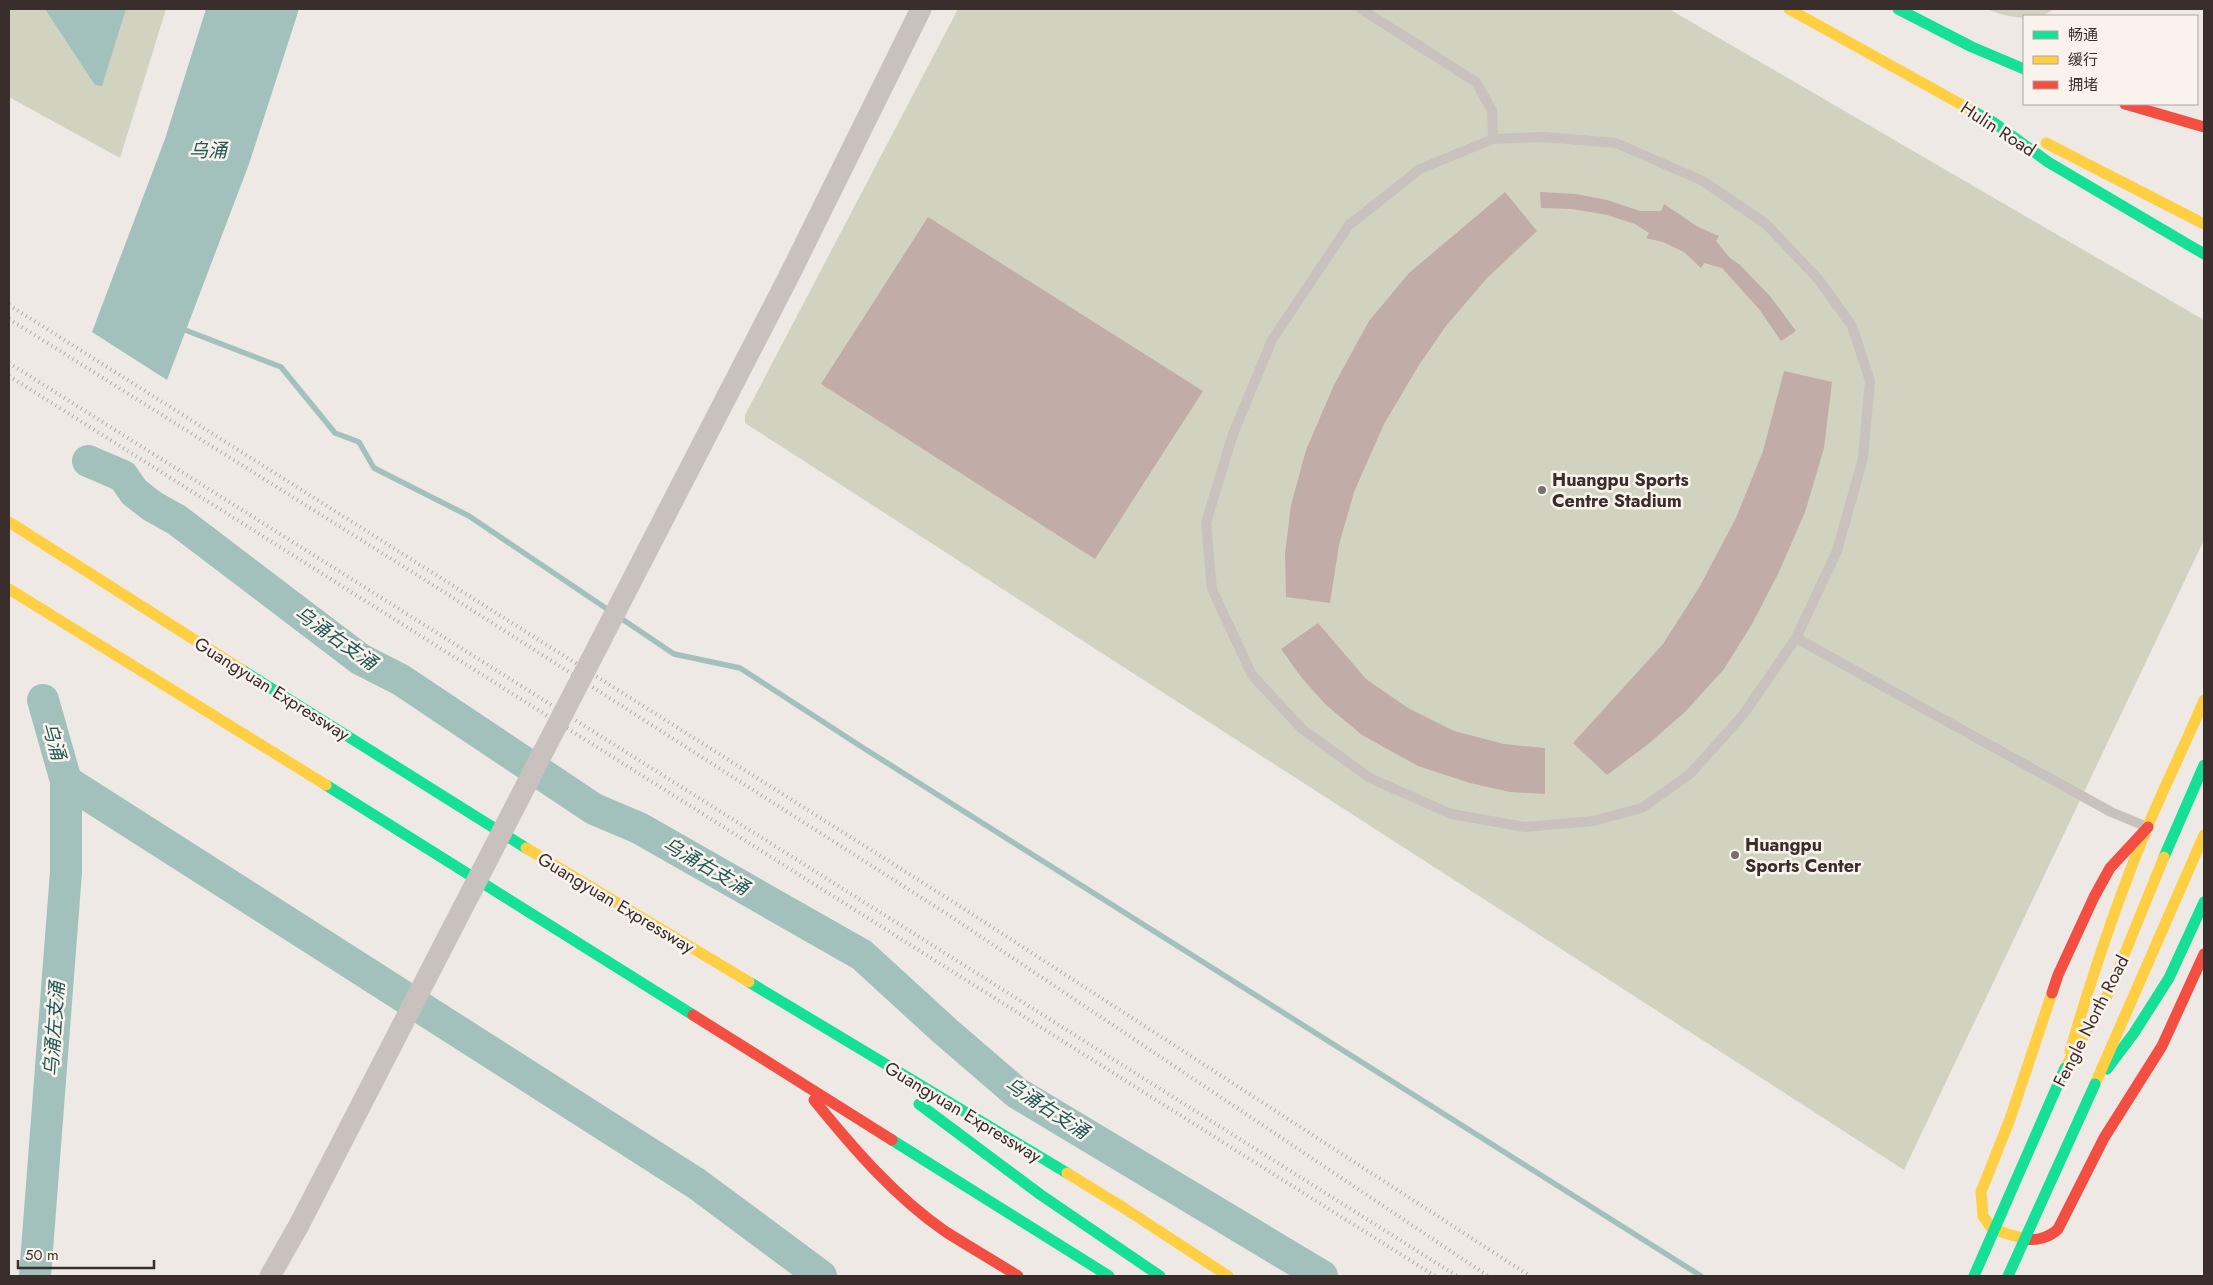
<svg xmlns="http://www.w3.org/2000/svg" width="2213" height="1285" viewBox="0 0 2213 1285" font-family="Jost,'Noto Sans SC',sans-serif">
<rect width="100%" height="100%" fill="#eee9e5"/>
<g fill="#d1d3c0">
<polygon points="9,9 166,9 120,158 9,97"/>
<polygon points="958,9 1669,9 2204,320 2204,540 1904,1170 745,423 745,415"/>
<path d="M 1987,9 L 2054,9 C 2035,23 2008,18 1987,9 Z"/>
</g>
<g fill="#a2c0bc">
<polygon points="45,9 126,9 102,86 95,85"/>
<polygon points="206,9 299,9 249,164 167,380 92,332 165,139"/>
</g>
<g fill="none" stroke-linecap="round" stroke-linejoin="round">
<polyline stroke="#a2c0bc" stroke-width="5.5" points="180,328 281,367 335,433 359,442 374,468 469,516 674,654 740,668 865,749 1701,1276"/>
<g stroke="#a2c0bc" stroke-width="32">
<polyline points="88,461 123,476 134,492 152,506 177,520 360,659 401,680 594,809 639,828 862,955 945,1031 1017,1093 1322,1276"/>
<polyline points="66,781 697,1184 821,1276"/>
<polyline points="35,1276 66,872 66,781 43,700"/>
</g>
</g>
<g fill="#c1aca7">
<polygon points="1505,192 1537,231 1487,278 1446,326 1419,365 1384,424 1354,492 1339,545 1330,603 1286,597 1285,554 1291,505 1306,450 1334,385 1369,321 1409,273"/>
<polygon points="1540,192 1576,194 1607,200 1640,211 1661,211 1664,204 1698,227 1719,236 1716,241 1730,258 1740,265 1770,296 1796,331 1781,341 1759,309 1722,268 1704,263 1701,268 1684,252 1663,242 1646,238 1649,233 1635,224 1607,215 1572,209 1541,208"/>
<polygon points="928,217 1203,391 1095,559 821,384"/>
<polygon points="1784,371 1832,382 1824,448 1805,512 1779,572 1752,624 1724,669 1685,712 1647,745 1607,775 1573,743 1663,644 1700,586 1736,518 1763,451"/>
<polygon points="1318,623 1366,679 1408,708 1454,731 1504,744 1545,748 1545,794 1510,792 1470,783 1418,766 1362,735 1326,705 1301,677 1281,649"/>
</g>
<g fill="none" stroke-linecap="round" stroke-linejoin="round">
<g stroke="#c8c1be" stroke-width="10">
<polyline points="1361,9 1476,82 1492,111 1493,139"/>
<polygon points="1544,137 1616,143 1703,181 1766,224 1819,280 1852,326 1870,381 1863,458 1837,551 1796,638 1743,715 1690,774 1642,808 1593,821 1525,827 1451,814 1370,778 1302,729 1252,675 1212,589 1206,523 1233,434 1272,340 1349,225 1420,169 1493,139"/>
<polyline points="1796,638 2111,812 2145,826"/>
</g>
<g stroke="#c8c1be" stroke-width="21">
<polyline points="789,276 921,9"/>
<polyline points="270,1276 299,1225"/>
</g>
<g stroke="#16e098" stroke-width="11">
<polyline points="1898,9 1972,47 2024,69"/>
<polyline points="1973,111 1993,122 2048,162 2204,254"/>
<polyline points="242,670 526,848"/>
<polyline points="326,785 693,1015"/>
<polyline points="2164,857 2204,765"/>
<polyline points="749,982 1067,1173"/>
<polyline points="2107,1069 2134,1033 2169,978 2204,902"/>
<polyline points="919,1104 1041,1195 1160,1276"/>
<polyline points="892,1140 1109,1276"/>
</g>
<g stroke="#ffcf43" stroke-width="11">
<polyline points="1789,9 1973,111"/>
<polyline points="2046,143 2204,224"/>
<polyline points="9,522 242,670"/>
<polyline points="9,589 326,785"/>
<polyline points="526,848 749,982"/>
<path d="M 2070,1051 C 2092,976 2117,901 2147,828 C 2165,785 2186,743 2204,700"/>
<polyline points="2065,1068 2109,992 2164,857"/>
<polyline points="2095,1084 2204,835"/>
<polyline points="1067,1173 1124,1208 1228,1276"/>
<polyline points="2026,1239 2004,1233 1990,1226 1983,1216 1981,1192 2010,1119 2052,993"/>
</g>
<g stroke="#f24e42" stroke-width="11">
<polyline points="2125,104 2204,127"/>
<polyline points="2052,993 2058,975 2094,897 2110,868 2148,827"/>
<polyline points="693,1015 892,1140"/>
<path d="M 814,1100 C 853,1148 895,1197 946,1232 C 970,1247 994,1261 1018,1276"/>
<path d="M 2026,1239 C 2037,1241 2050,1237 2058,1229 L 2104,1138 L 2162,1046 L 2204,954"/>
</g>
<g stroke="#b0aaa8" stroke-width="4" stroke-dasharray="1 4" stroke-linecap="butt">
<polyline points="9,305 958,905 1530,1276"/>
<polyline points="9,319 433,585 950,916 1488,1276"/>
<polyline points="9,363 1457,1276"/>
<polyline points="9,376 1435,1276"/>
</g>
<polyline stroke="#c8c1be" stroke-width="21" points="299,1225 789,276"/>
<g stroke="#16e098" stroke-width="11">
<polyline points="1974,1276 2065,1068"/>
<polyline points="2008,1276 2095,1084"/>
</g>
</g>
<g fill="#786f6c" stroke="#faf3ed" stroke-width="2">
<circle cx="1542" cy="490" r="5"/>
<circle cx="1735" cy="855" r="5"/>
</g>
<g text-anchor="middle" dominant-baseline="central" stroke-width="5" stroke-linejoin="round" paint-order="stroke">
<g font-size="18" fill="#392e2b" stroke="#faf3ed">
<text transform="translate(1998 129) rotate(33)">Hulin Road</text>
<text transform="translate(272 689) rotate(32)">Guangyuan Expressway</text>
<text transform="translate(616 903) rotate(31)">Guangyuan Expressway</text>
<text transform="translate(2091 1021) rotate(-63)">Fengle North Road</text>
<text transform="translate(963 1112) rotate(31)">Guangyuan Expressway</text>
</g>
<g font-size="18" font-weight="bold" fill="#392e2b" stroke="#faf3ed" text-anchor="start">
<text x="1552" y="480">Huangpu Sports<tspan x="1552" dy="21">Centre Stadium</tspan></text>
<text x="1745" y="845">Huangpu<tspan x="1745" dy="21">Sports Center</tspan></text>
</g>
<g font-size="19" font-style="italic" fill="#225957" stroke="#faf3ed">
<text x="208" y="150">乌涌</text>
<text transform="translate(336 638) rotate(35)">乌涌右支涌</text>
<text transform="translate(54 741) rotate(74)">乌涌</text>
<text transform="translate(706 866) rotate(30)">乌涌右支涌</text>
<text transform="translate(54 1029) rotate(-86)">乌涌左支涌</text>
<text transform="translate(1047 1108) rotate(33)">乌涌右支涌</text>
</g>
</g>
<rect width="2213" height="1285" fill="none" stroke="#392e2b" stroke-width="20"/>
<rect x="2023" y="15" width="175" height="90" fill="#faf3ed" stroke="#ada49f"/>
<rect x="2033" y="31" width="25" height="8" fill="#16e098" stroke="#ada49f"/>
<text x="2068" y="40" font-size="15" fill="#392e2b">畅通</text>
<rect x="2033" y="56" width="25" height="8" fill="#ffcf43" stroke="#ada49f"/>
<text x="2068" y="65" font-size="15" fill="#392e2b">缓行</text>
<rect x="2033" y="81" width="25" height="8" fill="#f24e42" stroke="#ada49f"/>
<text x="2068" y="90" font-size="15" fill="#392e2b">拥堵</text>
<path d="M18 1260v8h136v-8" fill="none" stroke="#392e2b" stroke-width="2.5"/>
<text x="25" y="1260" font-size="15" fill="#392e2b" stroke="#faf3ed" stroke-width="4" paint-order="stroke">50 m</text>
</svg>
